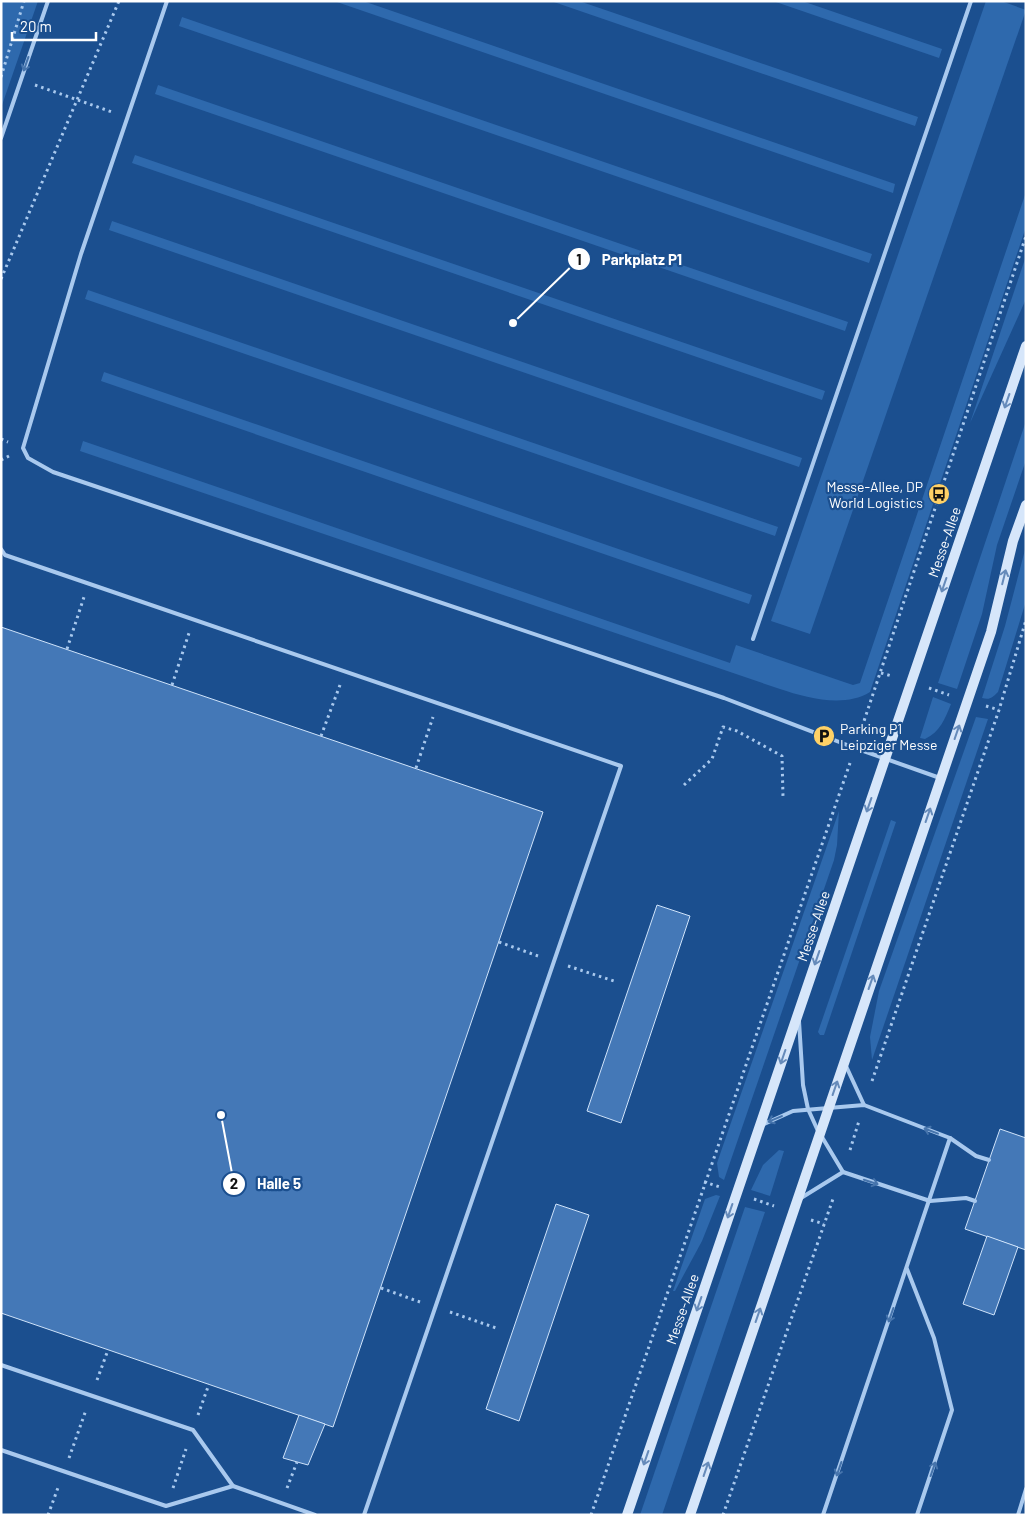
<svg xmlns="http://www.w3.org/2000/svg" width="1027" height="1516" viewBox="0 0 1027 1516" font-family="Barlow,sans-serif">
<rect width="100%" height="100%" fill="#1b4f8f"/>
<g fill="#2e69ad">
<polygon points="1,1 38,1 1,108"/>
<polygon points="334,1 363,1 895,184 893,193"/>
<polygon points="551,1 579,1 918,117 915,126"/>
<polygon points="773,1 802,1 942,49 939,58"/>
<polygon points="986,1 1001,1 1026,10 810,634 771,621"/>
<polygon points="182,17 872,254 869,263 179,26"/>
<polygon points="158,85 848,322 845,331 155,94"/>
<polygon points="135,155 825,391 822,400 132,163"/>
<path d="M 1026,192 L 1026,227 L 870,692 C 844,708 807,698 780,689 L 80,451 L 83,441 L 730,663 L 736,645 L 844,682 L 853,685 L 860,683 Z"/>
<polygon points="112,221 802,458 799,467 109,230"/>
<polygon points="1026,256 1026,299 970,423"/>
<polygon points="88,290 778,527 775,536 85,299"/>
<polygon points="104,372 752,595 749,604 101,381"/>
<polygon points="1026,421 1026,460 997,545 982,614 957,689 938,683"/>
<path d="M 1026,546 L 1026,601 L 998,692 C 992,698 990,700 982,698 L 1005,626 Z"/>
<path d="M 933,697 L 951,704 C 945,719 940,732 925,739 L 920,738 Z"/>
<polygon points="976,717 988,719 872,1060 870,1037 879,991"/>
<polygon points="839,811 837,845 834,860 724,1180 719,1177 717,1163"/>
<polygon points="891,820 896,822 824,1035 820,1035 818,1032"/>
<polygon points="779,1150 784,1151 770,1196 751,1190 763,1165"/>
<polygon points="716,1195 720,1196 702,1241 675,1291 673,1291 705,1199"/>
<polygon points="745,1207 765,1212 662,1515 640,1515"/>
</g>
<g fill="#4478b7" stroke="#cfe3fa">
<polygon points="1,627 543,812 333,1427 1,1313"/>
<polygon points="657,905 690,916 621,1123 587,1111"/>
<polygon points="1000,1129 1026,1138 1026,1250 965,1229"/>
<polygon points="556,1204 589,1215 519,1421 486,1409"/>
<polygon points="987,1236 1018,1247 994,1315 963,1304"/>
<polygon points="299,1415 325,1424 308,1465 283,1458"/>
</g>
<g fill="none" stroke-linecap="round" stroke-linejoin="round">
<g stroke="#a9c9ee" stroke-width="3" stroke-dasharray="2.5 4" stroke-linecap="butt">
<polyline points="1,77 24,1"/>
<polyline points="35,85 112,112"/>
<polyline points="1,279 119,1"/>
<polyline points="1,439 8,442"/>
<polyline points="1,460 9,456"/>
<polyline points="67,649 84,597"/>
<polyline points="881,673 892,676"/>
<polyline points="172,685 189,633"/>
<polyline points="929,688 949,695"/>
<polyline points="986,706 999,710"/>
<polyline points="860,733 1026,236"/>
<polyline points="321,736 340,685"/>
<polyline points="416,768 433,717"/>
<polyline points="684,785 712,759 723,727 737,731 782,756 783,797"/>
<polyline points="499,942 538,956"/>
<polyline points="568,966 617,982"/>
<polyline points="872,1081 999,710 1026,620"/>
<polyline points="850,1150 859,1121"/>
<polyline points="704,1182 720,1187"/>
<polyline points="754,1199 774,1206"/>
<polyline points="811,1220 824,1224"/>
<polyline points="381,1288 420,1302"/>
<polyline points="450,1312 499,1329"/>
<polyline points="97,1380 108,1350"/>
<polyline points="198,1415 209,1384"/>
<polyline points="69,1458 86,1410"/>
<polyline points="173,1488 186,1449"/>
<polyline points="287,1488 297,1462"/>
<polyline points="48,1515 59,1485"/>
<polyline points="591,1515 850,763"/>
<polyline points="723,1515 834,1196"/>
</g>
<g stroke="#a9c9ee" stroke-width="4">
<polyline points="167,1 81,254 23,448 28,458 53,472 724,698 855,748 940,778"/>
<polyline points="1,138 48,1"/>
<polyline points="1,549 5,555 621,766 364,1515"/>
<polyline points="753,639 971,1"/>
<polyline points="799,1021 803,1085 808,1109 818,1131"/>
<polyline points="846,1066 864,1105"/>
<polyline points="762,1125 793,1111 864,1105 950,1138 976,1156 989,1160"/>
<polyline points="822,1137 843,1172"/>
<polyline points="801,1198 843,1172 930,1201 966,1198 975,1201"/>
<polyline points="907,1269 934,1338 952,1410 917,1515"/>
<polyline points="1,1365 193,1430 233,1486 315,1515"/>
<polyline points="1,1450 166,1506 233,1486"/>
<polyline points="823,1515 950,1138"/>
<polyline points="1018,1515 1026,1489"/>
</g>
<g stroke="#d6e6fa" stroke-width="10">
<polyline points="627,1515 1026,346"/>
<polyline points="690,1515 991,632 1013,541 1026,505"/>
</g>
</g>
<defs><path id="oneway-shaft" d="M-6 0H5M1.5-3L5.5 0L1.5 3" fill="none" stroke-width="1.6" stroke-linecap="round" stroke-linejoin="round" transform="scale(1.25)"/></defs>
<g stroke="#4674ac">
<use href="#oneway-shaft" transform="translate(26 64) rotate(109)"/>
<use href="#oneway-shaft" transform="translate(775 1119) rotate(157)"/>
<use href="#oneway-shaft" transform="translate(931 1131) rotate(-159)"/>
<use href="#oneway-shaft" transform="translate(871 1182) rotate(18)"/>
<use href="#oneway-shaft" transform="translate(891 1315) rotate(109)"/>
<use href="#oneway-shaft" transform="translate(839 1469) rotate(109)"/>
<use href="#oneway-shaft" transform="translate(933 1469) rotate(-71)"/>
</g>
<g stroke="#668bba">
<use href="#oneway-shaft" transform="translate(1007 401) rotate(109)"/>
<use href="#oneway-shaft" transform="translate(1004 577) rotate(-76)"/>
<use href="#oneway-shaft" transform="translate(944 585) rotate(109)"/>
<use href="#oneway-shaft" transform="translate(957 732) rotate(-71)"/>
<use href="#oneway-shaft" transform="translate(869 805) rotate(109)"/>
<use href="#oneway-shaft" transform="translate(928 815) rotate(-71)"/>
<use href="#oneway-shaft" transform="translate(817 958) rotate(109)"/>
<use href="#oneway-shaft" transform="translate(871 982) rotate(-71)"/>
<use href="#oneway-shaft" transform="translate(783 1057) rotate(109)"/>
<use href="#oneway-shaft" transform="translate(835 1088) rotate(-71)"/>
<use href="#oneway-shaft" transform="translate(730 1211) rotate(109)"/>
<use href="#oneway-shaft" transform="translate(699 1304) rotate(109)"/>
<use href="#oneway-shaft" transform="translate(758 1315) rotate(-71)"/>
<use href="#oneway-shaft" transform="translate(646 1458) rotate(109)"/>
<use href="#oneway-shaft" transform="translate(706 1469) rotate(-71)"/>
</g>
<defs>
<g id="bus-disc" transform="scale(1.125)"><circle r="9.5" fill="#ffd166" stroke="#1b4f8f"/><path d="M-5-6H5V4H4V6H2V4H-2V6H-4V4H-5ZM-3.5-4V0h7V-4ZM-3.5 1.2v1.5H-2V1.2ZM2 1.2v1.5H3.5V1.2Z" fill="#111"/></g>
<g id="parking-disc" transform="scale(1.125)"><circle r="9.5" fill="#ffd166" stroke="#1b4f8f"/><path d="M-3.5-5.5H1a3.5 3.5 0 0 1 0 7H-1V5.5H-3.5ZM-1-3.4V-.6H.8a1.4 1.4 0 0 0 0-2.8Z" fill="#111"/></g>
</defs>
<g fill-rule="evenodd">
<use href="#bus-disc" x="939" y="494"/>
<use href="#parking-disc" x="824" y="736"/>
</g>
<g text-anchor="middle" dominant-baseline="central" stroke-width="4.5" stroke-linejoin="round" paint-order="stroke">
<g font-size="14" fill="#fff" stroke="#1b4f8f" text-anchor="end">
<text x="923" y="486">Messe-Allee, DP<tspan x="923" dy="16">World Logistics</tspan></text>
<text x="840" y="728" text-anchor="start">Parking P1<tspan x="840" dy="16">Leipziger Messe</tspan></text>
</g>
<g font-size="14" fill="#fff" stroke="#1b4f8f">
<text transform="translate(944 542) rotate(-71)">Messe-Allee</text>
<text transform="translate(813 926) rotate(-71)">Messe-Allee</text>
<text transform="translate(682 1309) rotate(-71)">Messe-Allee</text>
</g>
</g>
<path fill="none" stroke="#fff" stroke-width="2" d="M513 323L579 259M221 1115L234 1184"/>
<g fill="#fff" stroke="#1b4f8f" stroke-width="2">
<circle cx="513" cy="323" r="5"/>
<circle cx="221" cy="1115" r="5"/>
<circle cx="579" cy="259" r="12"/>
<circle cx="234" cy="1184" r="12"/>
</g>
<g font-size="15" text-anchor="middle" font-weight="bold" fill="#111">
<text x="579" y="265">1</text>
<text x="234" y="1189">2</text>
</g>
<g font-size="15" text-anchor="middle" font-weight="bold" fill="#fff" stroke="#1b4f8f" stroke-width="4.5" stroke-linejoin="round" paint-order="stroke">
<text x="642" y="265">Parkplatz P1</text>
<text x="279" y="1189">Halle 5</text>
</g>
<rect width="1027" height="1516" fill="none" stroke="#ffffff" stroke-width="5"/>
<path d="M12 32v8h84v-8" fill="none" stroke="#ffffff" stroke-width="2.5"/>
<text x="20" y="32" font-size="15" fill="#ffffff" stroke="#1b4f8f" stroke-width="4" paint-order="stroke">20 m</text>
</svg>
